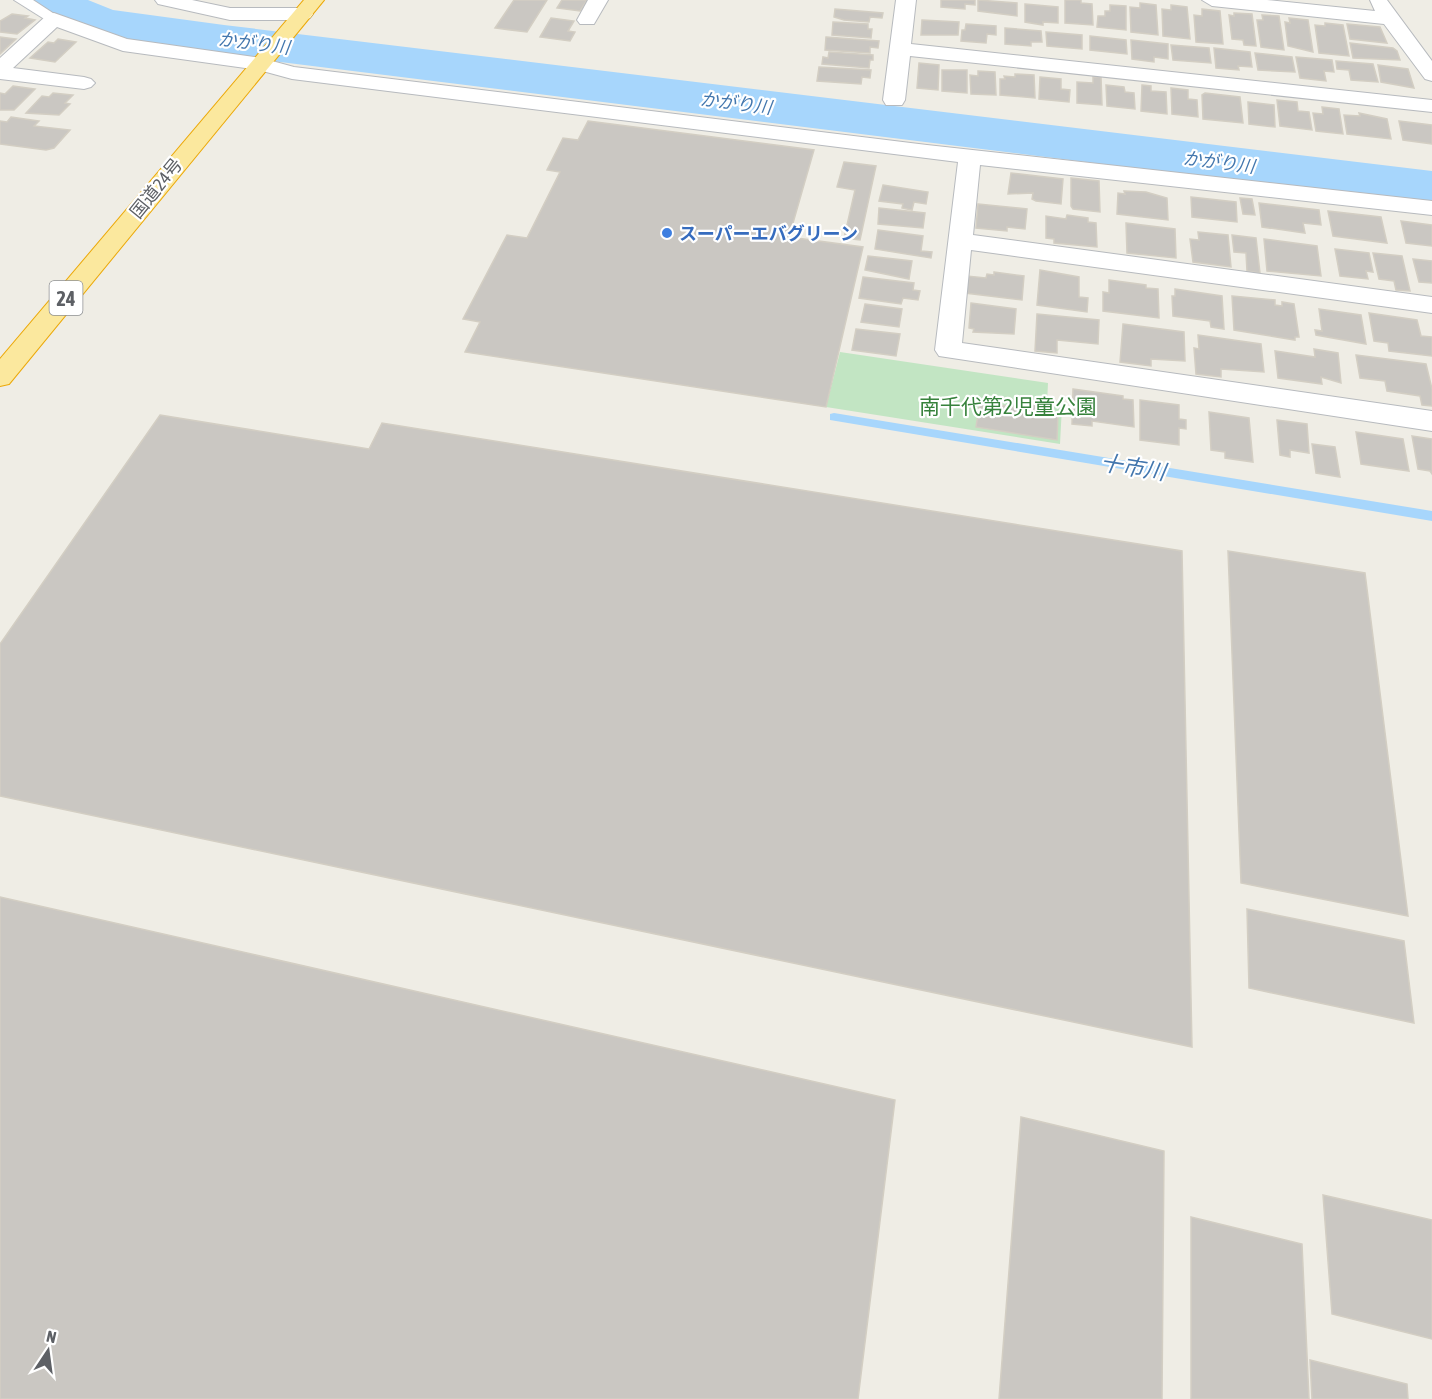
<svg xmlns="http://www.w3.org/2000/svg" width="1432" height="1399" viewBox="0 0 1432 1399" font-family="'Asap Condensed','Noto Sans JP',sans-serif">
<rect width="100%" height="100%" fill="#efede5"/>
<polygon fill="#c2e5c3" points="840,352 1048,383 1047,403 1062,406 1060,444 826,407"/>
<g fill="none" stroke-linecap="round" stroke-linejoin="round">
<polygon fill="#a7d6fc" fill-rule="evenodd" points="834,413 1432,511 1432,521 830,420 830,414"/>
<polygon fill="#a7d6fc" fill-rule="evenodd" points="22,0 88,0 113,10 224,25 1432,171 1432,205 224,55 104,37 28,10"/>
</g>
<g fill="#cac7c2" stroke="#d3cec3" stroke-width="1.5">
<polygon points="514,0 547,0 527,32 495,28"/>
<polygon points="562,0 587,0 580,11 557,8"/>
<polygon points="941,0 975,0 975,5 965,4 965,9 941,7"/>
<polygon points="978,0 1017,3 1017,16 978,11"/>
<polygon points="1065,0 1081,0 1081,3 1092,4 1093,25 1065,23"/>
<polygon points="1140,3 1156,5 1158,35 1131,32 1130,7 1140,8"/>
<polygon points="1025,4 1058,7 1058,23 1043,22 1043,25 1025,22"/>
<polygon points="1110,5 1126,6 1126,30 1097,27 1098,16 1105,16 1105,11 1110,11"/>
<polygon points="1171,5 1187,7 1190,39 1163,36 1162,9 1171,10"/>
<polygon points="835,9 883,13 882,18 870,17 869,22 844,20 834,17"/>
<polygon points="1202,9 1220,11 1223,44 1196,42 1194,15 1202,16"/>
<polygon points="1234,13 1252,14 1256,46 1244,45 1243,40 1232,39 1229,15 1234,16"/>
<polygon points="12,14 28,16 25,18 35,20 17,34 0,32 0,21"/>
<polygon points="1262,15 1279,16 1284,50 1261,47 1257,20 1263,20"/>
<polygon points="551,18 574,21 568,31 575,32 570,41 540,37"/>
<polygon points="1289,18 1308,20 1313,52 1288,46 1285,22 1290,23"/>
<polygon points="922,20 959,22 958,35 921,35"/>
<polygon points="833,22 868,24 868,29 872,29 871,38 832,35"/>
<polygon points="1325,23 1343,25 1349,56 1319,53 1315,25 1325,26"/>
<polygon points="966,24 996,26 996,35 987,34 986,43 961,41 962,30 965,30"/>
<polygon points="1347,24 1380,27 1387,43 1350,39"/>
<polygon points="1005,28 1041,31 1042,42 1031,42 1031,46 1005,44"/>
<polygon points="1046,32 1082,35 1082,49 1047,46"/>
<polygon points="1090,36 1126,40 1127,54 1090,50"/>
<polygon points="0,37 16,39 0,54"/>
<polygon points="826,37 879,41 878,48 870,47 870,53 825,50"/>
<polygon points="58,39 76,42 55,62 30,58 48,42 54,43"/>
<polygon points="1131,40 1168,44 1168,59 1154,57 1154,62 1132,59"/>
<polygon points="1350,43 1393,48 1397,51 1400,60 1353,58"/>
<polygon points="1171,45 1209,48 1211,63 1173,60"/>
<polygon points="1214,48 1250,52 1252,67 1238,66 1239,70 1216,68"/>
<polygon points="829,52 873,55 873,60 870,60 869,68 822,64 823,57 828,58"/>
<polygon points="1255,53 1292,57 1295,72 1258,70"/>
<polygon points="1296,57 1332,60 1334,72 1324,71 1326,81 1300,78"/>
<polygon points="1336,61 1373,64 1378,82 1351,80 1349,70 1337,69"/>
<polygon points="919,63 939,65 938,90 917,88"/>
<polygon points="1378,65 1408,69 1414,88 1381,82"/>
<polygon points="819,67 871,70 870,78 862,77 861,84 817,81"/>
<polygon points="942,70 967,70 967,93 942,91"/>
<polygon points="978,71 995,72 996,95 971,94 970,75 978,76"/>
<polygon points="1015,74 1034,75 1035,98 1000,95 1000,79 1005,79 1004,76 1015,77"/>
<polygon points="1040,77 1061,79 1061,89 1070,90 1069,102 1039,99"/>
<polygon points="1093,77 1101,77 1102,105 1077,103 1077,82 1093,83"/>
<polygon points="1106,85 1124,87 1125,92 1134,93 1135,109 1107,106"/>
<polygon points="1142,85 1151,86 1151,91 1166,92 1167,114 1141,111"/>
<polygon points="13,86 35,89 14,110 0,110 0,93 5,94"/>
<polygon points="1171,88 1188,90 1188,99 1197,100 1198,117 1172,114"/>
<polygon points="53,93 73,95 65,103 70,104 59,115 26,113 42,96 49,97"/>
<polygon points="1205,93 1240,97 1243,123 1203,119 1202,95"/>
<polygon points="1277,100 1297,102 1298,111 1309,112 1312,130 1280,126"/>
<polygon points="1248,102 1274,105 1275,127 1249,124"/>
<polygon points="1322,107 1339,109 1343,134 1316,131 1313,113 1323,114"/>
<polygon points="1359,113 1387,119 1391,139 1347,134 1344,115 1360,116"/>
<polygon points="11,117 39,121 34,126 70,130 54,148 46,150 0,144 0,121 7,122"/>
<polygon points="588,121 814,150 789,237 863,247 826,407 465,352 480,322 463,319 507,235 527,238 560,172 547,170 563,138 578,140"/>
<polygon points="1399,121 1432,125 1432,144 1403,140"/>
<polygon points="844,162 876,166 860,240 844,238 855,190 837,187"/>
<polygon points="1011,173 1063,179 1061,204 1036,201 1032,199 1033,193 1008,194"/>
<polygon points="1071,178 1099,181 1100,212 1073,209 1071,206"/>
<polygon points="883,185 928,192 926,204 914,202 912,210 902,208 903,204 879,201"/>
<polygon points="1124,191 1146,192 1167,198 1168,220 1117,214 1118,193 1125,194"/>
<polygon points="1191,197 1236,202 1237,222 1192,217"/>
<polygon points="1240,198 1252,199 1255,215 1243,214"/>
<polygon points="1259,203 1319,210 1321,225 1303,223 1305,233 1262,227"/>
<polygon points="978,204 1027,209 1025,229 1007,227 1007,231 976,228"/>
<polygon points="879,208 925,213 923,228 878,224"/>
<polygon points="1328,211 1381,217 1387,243 1333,236"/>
<polygon points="1067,215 1088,218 1088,222 1096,223 1097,247 1054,243 1054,239 1046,238 1046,216 1066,219"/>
<polygon points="1401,221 1432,225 1432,246 1406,243"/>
<polygon points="1126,223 1175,229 1176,258 1127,253"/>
<polygon points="878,230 923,236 921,251 932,252 931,258 875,249"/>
<polygon points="1198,232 1228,235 1231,267 1193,262 1190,239 1199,240"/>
<polygon points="1232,235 1256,238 1260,273 1247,271 1246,253 1234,252"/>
<polygon points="1264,239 1317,246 1321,276 1267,271"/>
<polygon points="1335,249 1369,253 1373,272 1366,271 1368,279 1340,276"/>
<polygon points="1373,253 1402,256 1410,291 1396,290 1394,281 1379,279"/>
<polygon points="868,256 912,261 909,279 865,270"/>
<polygon points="1413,259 1432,261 1432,283 1419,282"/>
<polygon points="1040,270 1079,277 1079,297 1088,298 1087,312 1037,305"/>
<polygon points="994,272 1024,276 1022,300 965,293 967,276 986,278 987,274 994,275"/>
<polygon points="863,277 914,283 913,290 920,291 918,300 903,298 901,304 859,298"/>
<polygon points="1109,280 1146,285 1146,288 1158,289 1159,318 1103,311 1103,292 1109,293"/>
<polygon points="1175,289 1222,296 1224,329 1211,327 1210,321 1173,316 1172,296 1175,296"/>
<polygon points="1232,296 1275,300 1275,305 1282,306 1282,302 1294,304 1299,337 1295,337 1295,340 1234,330"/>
<polygon points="971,303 1016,309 1014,334 973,332 974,329 969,328"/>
<polygon points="865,304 902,309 899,327 861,322"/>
<polygon points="1319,309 1361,315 1366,344 1316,335 1315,330 1322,331"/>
<polygon points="1369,313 1417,320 1421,336 1432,337 1432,356 1389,351 1388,343 1374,341"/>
<polygon points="1037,314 1099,320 1098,344 1057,340 1057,353 1035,351"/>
<polygon points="1123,324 1184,332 1185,361 1151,359 1151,366 1120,362"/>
<polygon points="856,329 900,334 896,356 852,350"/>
<polygon points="1198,335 1261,344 1264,372 1221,369 1221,377 1196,374 1194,348 1199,349"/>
<polygon points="1314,349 1338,353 1341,383 1321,377 1322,384 1278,378 1275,351 1315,357"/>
<polygon points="1356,355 1426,364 1432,389 1432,406 1422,405 1420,396 1387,391 1385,381 1360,378"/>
<polygon points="1073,389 1123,396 1123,399 1133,400 1134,427 1092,421 1092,426 1072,424"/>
<polygon points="1140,400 1179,405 1179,419 1186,420 1186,429 1179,428 1179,445 1140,440"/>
<polygon points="1020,401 1038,403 1038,411 1058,414 1057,440 976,427 980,402 1020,408"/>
<polygon points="1209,412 1249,418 1253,462 1225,458 1225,452 1211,450"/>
<polygon points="160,415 369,449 382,423 1182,551 1192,1047 0,796 0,644"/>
<polygon points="1277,420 1307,424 1309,453 1290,450 1290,457 1280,455"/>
<polygon points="1356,432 1403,439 1409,471 1361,464"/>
<polygon points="1412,436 1432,439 1432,474 1430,471 1418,469"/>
<polygon points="1312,444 1335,447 1340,477 1316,473"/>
<polygon points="1228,551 1365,573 1408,916 1241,883"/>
<polygon points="0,897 895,1100 858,1399 0,1399"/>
<polygon points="1247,909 1404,941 1414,1023 1249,988"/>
<polygon points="1021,1117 1164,1151 1162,1399 999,1399"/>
<polygon points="1323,1195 1432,1220 1432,1339 1332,1314"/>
<polygon points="1191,1217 1302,1244 1309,1399 1191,1399"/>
<polygon points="1310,1360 1407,1384 1408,1399 1312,1399"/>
</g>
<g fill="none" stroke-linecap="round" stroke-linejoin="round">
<g stroke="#b7babe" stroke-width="2">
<polygon id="service" points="14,0 33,0 62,19 59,22 49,22"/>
</g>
<g stroke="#b7babe" stroke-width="2">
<g id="minor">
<polygon points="155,0 192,0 230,8 303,8 310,10 313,14 310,18 303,20 230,20 158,4"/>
<polygon points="588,0 608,0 594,24 580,24 577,20"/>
<polygon points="896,0 916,0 911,44 1432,100 1432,112 910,56 905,100 902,105 886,105 883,100"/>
<polygon points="1202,0 1267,0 1375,11 1370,0 1387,0 1432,61 1432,81 1425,79 1384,24 1212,6"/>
<polygon points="54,13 127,39 261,58 294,67 927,145 1432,201 1432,215 980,165 973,235 1432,297 1432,313 971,250 962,343 1432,411 1432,431 939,356 935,350 958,162 292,79 259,70 123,51 57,27 13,68 84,77 91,79 95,83 91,87 84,89 0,79 0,58 47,15"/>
</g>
</g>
<g stroke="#eca807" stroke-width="2">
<polygon id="trunk" points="304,0 324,0 9,384 0,386 0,359"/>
</g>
<use href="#service" fill="#fff" fill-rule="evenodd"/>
<use href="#minor" fill="#fff" fill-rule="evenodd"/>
<use href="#trunk" fill="#fbe89e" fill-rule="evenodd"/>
</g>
<circle fill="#3f7fe0" stroke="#fff" stroke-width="2" cx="667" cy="233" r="6"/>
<g text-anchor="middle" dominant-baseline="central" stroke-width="4.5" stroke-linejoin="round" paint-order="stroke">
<g font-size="18" font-style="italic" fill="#4377ae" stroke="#fff">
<text transform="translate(254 43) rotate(7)">かがり川</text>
<text transform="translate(736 103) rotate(7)">かがり川</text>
<text transform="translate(1219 162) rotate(7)">かがり川</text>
</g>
<g font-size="18" fill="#5d6065" stroke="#fff">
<text transform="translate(156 188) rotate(-51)">国道24号</text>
</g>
<g font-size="18" font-weight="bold" fill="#366cbe" stroke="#fff" text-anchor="start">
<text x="679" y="233">スーパーエバグリーン</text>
</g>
<rect fill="#fff" stroke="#8e9093" stroke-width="1.5" x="49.5" y="281" width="33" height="34" rx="4.5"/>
<g font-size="20" font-weight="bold" fill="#5d6065">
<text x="66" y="298">24</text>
</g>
<g font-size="21" fill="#37823c" stroke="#fff">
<text x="1008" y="406">南千代第2児童公園</text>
</g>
<g font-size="22" font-style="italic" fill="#4377ae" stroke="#fff">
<text transform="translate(1133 467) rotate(9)">十市川</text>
</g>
</g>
<g transform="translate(48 1351) rotate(13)" stroke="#ffffff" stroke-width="4.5" paint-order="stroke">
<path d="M0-4.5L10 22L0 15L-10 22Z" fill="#5d6065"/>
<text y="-9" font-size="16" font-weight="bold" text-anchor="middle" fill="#5d6065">N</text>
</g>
</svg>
